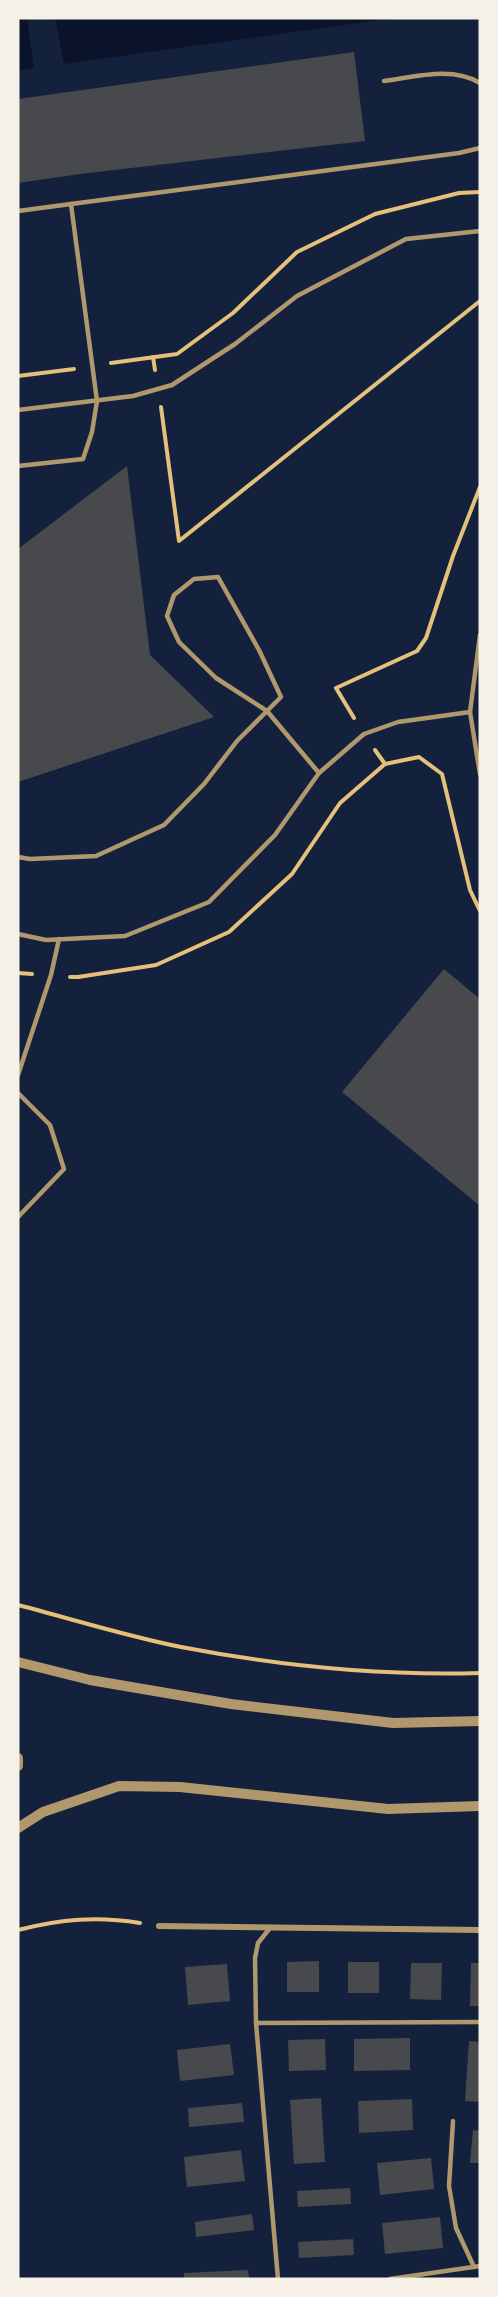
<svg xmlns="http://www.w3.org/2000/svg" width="498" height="2297" viewBox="0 0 498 2297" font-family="'DM Sans',sans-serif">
<rect width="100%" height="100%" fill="#14213d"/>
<g fill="#0b132b">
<polygon points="18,18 27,18 34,69 18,71"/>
<polygon points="55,18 394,18 64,64"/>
</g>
<g fill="#48494c">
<polygon points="354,52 365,141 80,174 18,183 18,99"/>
<polygon points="127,466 150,655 214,717 18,782 18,549"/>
<polygon points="444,969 480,999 480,1206 342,1092"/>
<polygon points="319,1961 319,1992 287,1992 287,1962"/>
<rect x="348" y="1962" width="31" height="31"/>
<polygon points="411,1963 442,1963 441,2000 410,1999"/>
<polygon points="471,1963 480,1963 480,2006 470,2006"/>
<polygon points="227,1964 230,2001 188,2005 185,1967"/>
<polygon points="410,2038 410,2070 354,2071 354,2039"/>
<polygon points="325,2039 326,2070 289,2071 288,2040"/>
<polygon points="469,2041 480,2042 480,2102 465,2101"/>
<polygon points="230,2044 234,2075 180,2081 177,2050"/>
<polygon points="321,2098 325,2162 294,2164 290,2100"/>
<polygon points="412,2099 413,2130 359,2133 358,2101"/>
<polygon points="242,2103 244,2122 189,2127 188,2108"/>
<polygon points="473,2130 480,2131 480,2163 470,2163"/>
<polygon points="241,2150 245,2181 187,2187 184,2157"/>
<polygon points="431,2158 434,2189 380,2195 377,2163"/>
<polygon points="350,2188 351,2204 298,2207 297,2191"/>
<polygon points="252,2214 254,2230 196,2237 195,2222"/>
<polygon points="440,2217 443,2248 385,2254 382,2223"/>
<polygon points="353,2239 354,2255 299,2258 298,2242"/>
<polygon points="248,2270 249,2279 184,2279 184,2273"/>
</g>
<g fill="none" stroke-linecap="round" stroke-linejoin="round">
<g stroke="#e5c07b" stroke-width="4">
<polyline points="153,357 155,370"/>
<polyline points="111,363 177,354 233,313 297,252 375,214 459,193 480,192"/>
<polyline points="18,376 74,369"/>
<polyline points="161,407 179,541 480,301"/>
<polyline points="354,718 336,688 417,651 426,638 453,556 480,487"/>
<polyline points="375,750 385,764"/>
<polyline points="18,973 32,974"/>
<polyline points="70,977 78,977 156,965 229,932 292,874 340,803 385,764 419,757 442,774 470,890 480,911"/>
<path d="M 18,1605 C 72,1619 126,1636 181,1647 C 280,1666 380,1676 480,1673"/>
<path d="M 18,1930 C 61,1919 97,1916 140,1923"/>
</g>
<g stroke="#b1986c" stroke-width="4.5">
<path d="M 384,81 C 415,77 452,66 480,83"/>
<polyline points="71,204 459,153 480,148"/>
<polyline points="18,211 71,204 97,401 92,432 83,459 18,466"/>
<polyline points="18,410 133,396 172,385 235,344 297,296 406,239 480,231"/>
<polygon points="218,577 259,650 281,697 267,711 216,678 179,642 167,616 174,595 194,579"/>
<polyline points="480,635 470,712 480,774"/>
<polyline points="18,857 30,859 96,856 164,825 204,784 237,741 267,711 319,773"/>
<polyline points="18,934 46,940 125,936 209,902 275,835 319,773 364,734 398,722 470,712"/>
<polyline points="18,1075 51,975 59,939"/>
<polyline points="18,1093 50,1125 64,1169 18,1217"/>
<polyline points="270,1928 258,1943 255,1958 256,2023 278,2279"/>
<polyline points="256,2023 480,2022"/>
<polyline points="453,2121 449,2186 456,2228 474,2267"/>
<polyline points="390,2279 480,2266"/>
</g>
<polyline stroke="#b1986c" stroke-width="6" points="159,1926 480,1930"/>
<g stroke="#b1986c" stroke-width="10">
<polyline points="18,1662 90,1680 231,1704 393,1723 480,1721"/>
<polyline points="18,1758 18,1766"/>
<polyline points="18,1828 43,1812 119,1786 180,1787 388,1809 480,1806"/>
</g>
</g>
<rect width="498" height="2297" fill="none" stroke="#f6f1e7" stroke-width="39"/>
</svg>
